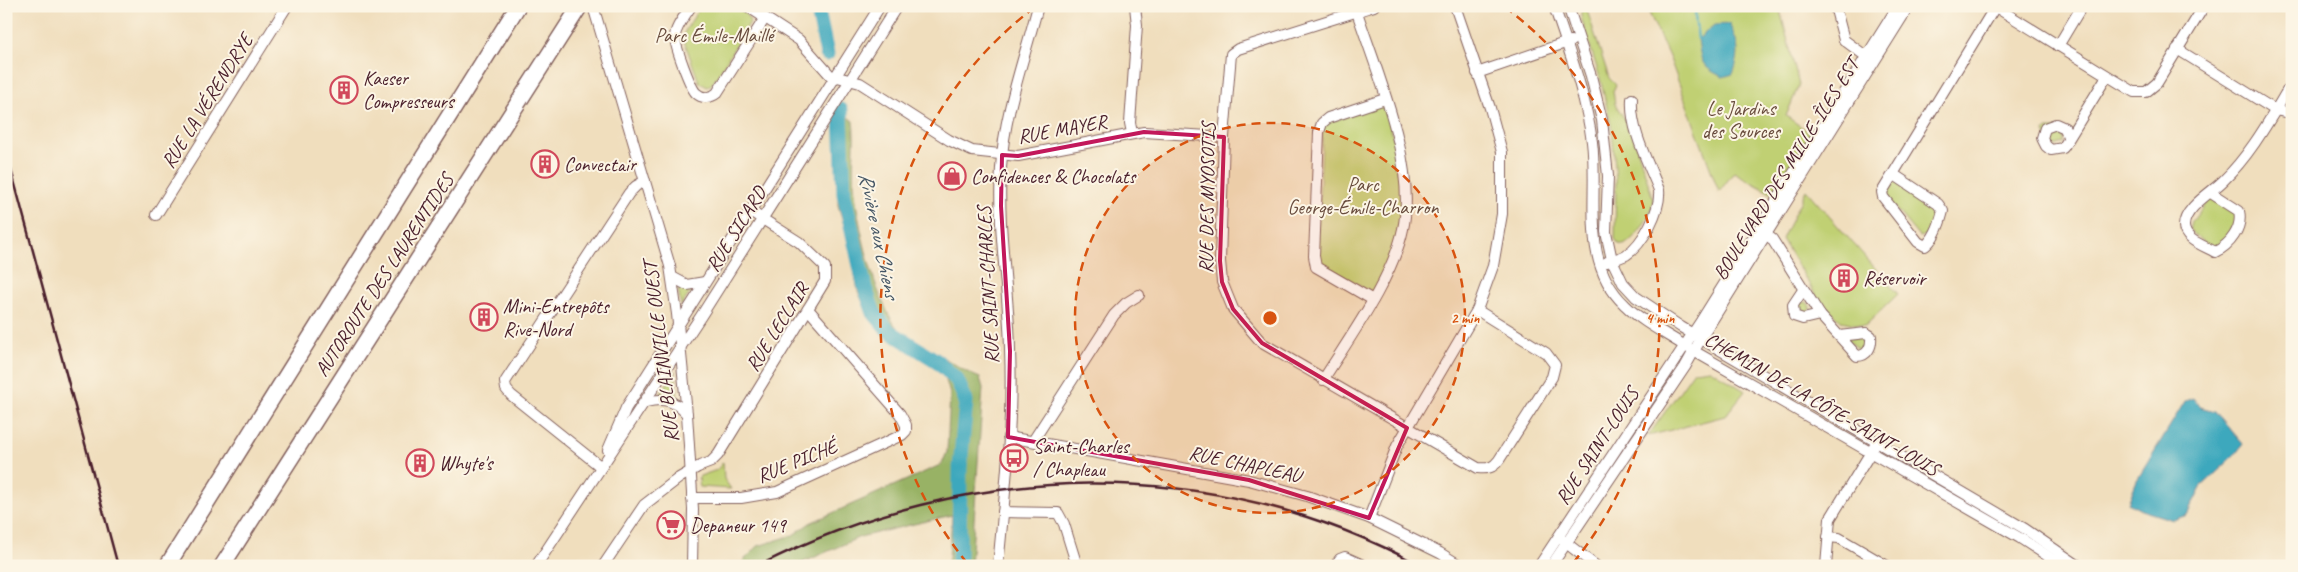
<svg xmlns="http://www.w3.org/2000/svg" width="2298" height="572" viewBox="0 0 2298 572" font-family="Caveat,sans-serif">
<rect width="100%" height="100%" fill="#fcf5e5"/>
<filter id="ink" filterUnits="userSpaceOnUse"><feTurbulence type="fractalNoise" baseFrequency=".02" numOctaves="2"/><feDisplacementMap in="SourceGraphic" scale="10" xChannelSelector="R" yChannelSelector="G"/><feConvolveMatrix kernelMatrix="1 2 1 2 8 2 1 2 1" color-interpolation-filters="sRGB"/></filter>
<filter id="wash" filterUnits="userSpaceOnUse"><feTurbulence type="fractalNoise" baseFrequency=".0096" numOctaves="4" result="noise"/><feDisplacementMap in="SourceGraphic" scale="20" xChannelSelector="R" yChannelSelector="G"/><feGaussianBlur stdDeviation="1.12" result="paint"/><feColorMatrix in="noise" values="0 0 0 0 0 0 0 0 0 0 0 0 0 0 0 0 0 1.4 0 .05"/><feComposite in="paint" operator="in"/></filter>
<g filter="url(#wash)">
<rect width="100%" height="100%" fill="#f0debd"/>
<g fill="#c0d073" stroke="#85784f">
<path d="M 701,6 C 718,6 744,3 750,22 L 713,83 L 707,87 L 699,82 L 683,38 L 685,31 Z"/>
<polygon points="1646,6 1779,6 1799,85 1786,116 1810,133 1772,194 1734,172 1719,192 1670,59"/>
<path d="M 1586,7 L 1609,78 L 1616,85 L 1613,91 L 1615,104 L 1631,129 L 1653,199 C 1653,215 1636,238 1624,245 L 1619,244 L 1615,239 L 1616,180 L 1612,129 L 1600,78 L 1581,17 L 1581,12 Z"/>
<polygon points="1384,102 1407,194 1398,248 1372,293 1316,260 1323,125"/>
<polygon points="2047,129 2063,129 2064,143 2051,147 2045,132"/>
<polygon points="1894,180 1935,207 1938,213 1929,234 1919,237 1886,197"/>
<polygon points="1806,190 1898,294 1865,326 1841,321 1818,299 1782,239"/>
<polygon points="2208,200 2213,200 2237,213 2236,224 2221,246 2213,248 2194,235 2190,230 2192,222"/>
<polygon points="680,287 692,290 681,306 678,288"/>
<circle cx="1804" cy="308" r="6"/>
<polygon points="1868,337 1863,354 1845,338"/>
<polygon points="1710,369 1745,391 1725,416 1648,436 1694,371"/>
<polygon points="675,371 678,399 668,395 660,395"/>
<polygon points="723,462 724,479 731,489 700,487 698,483 700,480 698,479 700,476 717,470"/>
</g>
<path fill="#98b265" stroke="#716848" d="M 848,117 L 853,121 C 856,142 852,162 854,182 C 857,224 874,298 899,331 C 911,348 934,352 951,362 C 961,368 969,374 980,378 L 983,388 L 971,566 L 946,566 L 949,558 L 952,515 L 860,537 L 795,566 L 738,566 L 758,546 L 793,535 L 810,523 L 938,466 L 942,464 L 947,452 L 950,394 L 945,377 L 933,365 L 897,342 L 876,321 L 864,305 L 858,291 L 849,241 L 838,205 L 839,129 L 841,121 Z"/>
<g fill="#3da8bd" stroke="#446474">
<path d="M 1729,24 C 1739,43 1741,53 1733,74 L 1723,77 C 1701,67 1701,62 1698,39 L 1714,25 Z"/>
<polygon points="2193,398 2200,407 2215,411 2243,444 2234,456 2201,487 2187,515 2173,520 2141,510 2128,503 2137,480 2185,401"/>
</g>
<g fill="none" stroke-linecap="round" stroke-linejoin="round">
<polyline stroke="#3da8bd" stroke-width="2.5" points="1696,6 1695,16 1698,39"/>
<g stroke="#3da8bd" stroke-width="15">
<polyline points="817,6 827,54"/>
<polyline points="841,110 844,194 865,288 874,313 889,331 937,361 957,380 966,401 960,468 959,566"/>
</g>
</g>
</g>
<g filter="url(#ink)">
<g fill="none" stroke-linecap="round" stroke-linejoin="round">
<g stroke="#84625e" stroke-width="12">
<g id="minor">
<polyline points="593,6 670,266 677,314 687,414 693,509 692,566"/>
<path d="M 691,6 C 686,15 675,27 675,37 C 675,46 690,87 696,93 C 702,99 711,98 717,93 L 765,18"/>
<polyline points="747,6 799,40 830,75 860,83 949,140 972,151 1018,156 1144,132 1224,137"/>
<path d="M 1374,6 L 1238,49 L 1231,54 L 1224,137 L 1220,261 L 1222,282 L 1233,309 L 1262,343 L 1478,468 C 1488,469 1493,468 1499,460 L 1552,377 L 1555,365 L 1546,353 L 1477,310"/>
<path d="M 1554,6 C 1569,51 1586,95 1592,142 C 1599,197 1579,262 1625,305 C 1642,322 1665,333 1685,346 L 2020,538 L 2063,566"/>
<polyline points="1568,6 1591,76 1602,120 1608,176 1606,232 1612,260 1623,283 1636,297 1681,327 2025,529 2079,566"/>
<polyline points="1835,6 1844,40 1871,60"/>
<polyline points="1994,6 2134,92 2146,92 2157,83 2204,6"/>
<polyline points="2058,46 2082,6"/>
<polyline points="2177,49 2275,110 2292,113"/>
<polyline points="1477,73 1571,41"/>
<polyline points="1132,133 1130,123 1137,25 1135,6"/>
<polyline points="2068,137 2065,128 2056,124 2045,128 2042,138 2046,146 2051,150 2063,148 2107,76"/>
<path d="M 1893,174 L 1938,204 L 1943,211 C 1940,223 1934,239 1925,246 L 1918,242 L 1883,197 L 1882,192 L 1995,7"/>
<path d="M 2211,193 L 2239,211 C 2243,228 2230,245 2215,252 C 2205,246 2184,240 2184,226 C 2184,208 2212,192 2223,181 C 2252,153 2271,117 2292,83"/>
<polyline points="156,215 287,6"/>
<path d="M 1760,230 L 1772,239 L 1820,315 L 1857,356 C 1868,356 1872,346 1871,336 L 1866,333 L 1839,336"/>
<path d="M 1607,262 C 1613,260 1620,258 1626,255 C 1643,244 1661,210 1659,190 C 1648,162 1630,130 1632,99"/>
<polyline points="672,277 687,285 705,282"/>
<polyline points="1803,290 1793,305 1794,316 1803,319 1820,315"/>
<polyline points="1373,300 1316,267 1314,256 1319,132 1322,123 1328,118 1385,99"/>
<path d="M 1323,380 C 1350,337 1393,278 1403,229 C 1417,165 1377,73 1357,12"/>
<path d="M 645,402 C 664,398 673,399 687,414"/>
<polyline points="1008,437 1249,480 1307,496 1369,518 1440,553 1461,566"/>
<polyline points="1033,441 1114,315 1126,303 1139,295"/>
<polyline points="608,450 626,408 880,6"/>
<polyline points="601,467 511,395 506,389 505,382 629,193 636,186 645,181"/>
<polyline points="692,498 741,498 777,492 902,435 906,431 906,425 900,414 808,309"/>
<polyline points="1003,512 1058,513 1064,524 1077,566"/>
<polyline points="1369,518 1397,446 1477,310 1493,266 1502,214 1502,152 1490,108 1455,6"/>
<polyline points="1828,537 1839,538 1887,566"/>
<polyline points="1561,539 1596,566"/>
<polyline points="536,566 701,316 897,6"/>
<polyline points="603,566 644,505 679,478 698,467 711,462 718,455 825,281 825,267 799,242 750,211"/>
<path d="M 998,566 C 1005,494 1013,422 1010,350 C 1009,290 997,229 1001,168 C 1004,113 1024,60 1038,6"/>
<polyline points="1335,566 1340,559 1345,557 1365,566"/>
<polyline points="1539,566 1701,321 1898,6"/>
<polyline points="1551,566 1685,367 1703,335 1909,6"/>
<polyline points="1826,566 1830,519 1874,447"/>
</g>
</g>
<g stroke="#84625e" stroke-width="18">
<g id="highway">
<polyline points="167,566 518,6"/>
<polyline points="222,566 580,6"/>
</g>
</g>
<use href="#minor" stroke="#fff" stroke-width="10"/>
<use href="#highway" stroke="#fff" stroke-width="15"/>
<g stroke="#4a1f2b" stroke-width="2.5">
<polyline points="6,151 118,566"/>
<path d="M 758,566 C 967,459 1212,453 1421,566"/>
</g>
</g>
</g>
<path fill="none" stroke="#c2185b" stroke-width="4" stroke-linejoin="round" d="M 1144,132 L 1224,137 L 1220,261 L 1222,282 L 1233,309 L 1262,343 L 1407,428 L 1369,518 L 1249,480 L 1008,437 L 1010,351 L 1001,206 L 1002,155 L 1018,156 Z"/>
<circle cx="1270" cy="318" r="195" fill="#d8530f" fill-opacity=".12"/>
<g fill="none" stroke="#d8530f" stroke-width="2.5" stroke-dasharray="9 6">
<circle cx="1270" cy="318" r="195"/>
<path d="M967 563A390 390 0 0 1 1035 7M1505 7A390 390 0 0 1 1573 563"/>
</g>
<defs>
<g id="building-ring" transform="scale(1.4375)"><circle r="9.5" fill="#fcf5e5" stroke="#d1495b" stroke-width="1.5"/><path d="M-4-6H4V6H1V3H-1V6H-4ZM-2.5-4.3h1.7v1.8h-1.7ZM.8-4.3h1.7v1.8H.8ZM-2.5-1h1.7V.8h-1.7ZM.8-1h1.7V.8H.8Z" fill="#d1495b"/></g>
<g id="shop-ring" transform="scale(1.4375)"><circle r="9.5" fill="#fcf5e5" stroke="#d1495b" stroke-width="1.5"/><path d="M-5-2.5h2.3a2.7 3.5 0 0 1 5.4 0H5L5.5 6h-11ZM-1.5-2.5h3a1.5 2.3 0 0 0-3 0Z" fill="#d1495b"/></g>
<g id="bus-ring" transform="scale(1.4375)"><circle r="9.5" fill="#fcf5e5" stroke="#d1495b" stroke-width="1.5"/><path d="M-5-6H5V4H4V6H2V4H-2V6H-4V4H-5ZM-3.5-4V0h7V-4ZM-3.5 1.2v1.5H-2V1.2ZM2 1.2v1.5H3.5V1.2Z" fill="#d1495b"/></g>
<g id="supermarket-ring" transform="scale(1.4375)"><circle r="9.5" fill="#fcf5e5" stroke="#d1495b" stroke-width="1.5"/><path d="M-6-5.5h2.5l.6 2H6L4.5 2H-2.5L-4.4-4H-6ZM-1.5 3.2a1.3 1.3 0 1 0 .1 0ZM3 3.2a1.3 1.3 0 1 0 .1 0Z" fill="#d1495b"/></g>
</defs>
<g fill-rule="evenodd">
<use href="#building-ring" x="344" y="90"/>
<use href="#building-ring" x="545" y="164"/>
<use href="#shop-ring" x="952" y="176"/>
<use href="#building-ring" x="1844" y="278"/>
<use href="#building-ring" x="484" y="317"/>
<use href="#bus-ring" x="1014" y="458"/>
<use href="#building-ring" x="420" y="463"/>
<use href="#supermarket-ring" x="671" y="525"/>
</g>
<g text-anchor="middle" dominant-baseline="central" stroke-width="4" stroke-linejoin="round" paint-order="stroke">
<g font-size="20" fill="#684b3d" stroke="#fcf5e5">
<text x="714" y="35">Parc Émile-Maillé</text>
<text x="1741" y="108">Le Jardins<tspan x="1741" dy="23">des Sources</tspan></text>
<text x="1363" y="184">Parc<tspan x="1363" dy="23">George-Émile-Charron</tspan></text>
</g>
<g font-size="20" fill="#4a1f2b" stroke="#fcf5e5" text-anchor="start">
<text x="363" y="78">Kaeser<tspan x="363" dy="23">Compresseurs</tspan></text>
<text x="564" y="164">Convectair</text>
<text x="971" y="176">Confidences &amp; Chocolats</text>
<text x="1863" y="278">Réservoir</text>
<text x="503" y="306">Mini-Entrepôts<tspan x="503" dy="23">Rive-Nord</tspan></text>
<text x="1033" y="446">Saint-Charles<tspan x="1033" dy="23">/ Chapleau</tspan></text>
<text x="439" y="463">Whyte's</text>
<text x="690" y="525">Depaneur 149</text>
</g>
<g font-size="20" fill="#4a1f2b" stroke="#fcf5e5">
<text transform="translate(207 101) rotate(-58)">RUE LA VÉRENDRYE</text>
<text transform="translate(1062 129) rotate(-10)">RUE MAYER</text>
<text transform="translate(1786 169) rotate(-58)">BOULEVARD DES MILLE-ÎLES EST</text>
<text transform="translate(1207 198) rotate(-89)">RUE DES MYOSOTIS</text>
<text transform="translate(736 229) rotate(-58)">RUE SICARD</text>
<text transform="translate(384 275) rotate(-57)">AUTOROUTE DES LAURENTIDES</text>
<text transform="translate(988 285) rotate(-93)">RUE SAINT-CHARLES</text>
<text transform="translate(777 327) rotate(-58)">RUE LECLAIR</text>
<text transform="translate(661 352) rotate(-97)">RUE BLAINVILLE OUEST</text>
<text transform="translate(1822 404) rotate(30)">CHEMIN DE LA CÔTE-SAINT-LOUIS</text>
<text transform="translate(1597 446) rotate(-57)">RUE SAINT-LOUIS</text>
<text transform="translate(797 461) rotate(-22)">RUE PICHÉ</text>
<text transform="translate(1245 464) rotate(12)">RUE CHAPLEAU</text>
</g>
<g font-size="21" font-style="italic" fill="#455665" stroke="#fcf5e5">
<text transform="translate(879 235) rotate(78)">Rivière aux Chiens</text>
</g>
</g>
<circle cx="1270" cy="318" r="8" fill="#d8530f" stroke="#fcf5e5" stroke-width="2.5"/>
<g font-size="15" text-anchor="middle" font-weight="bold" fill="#d8530f" stroke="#fcf5e5" stroke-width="4" stroke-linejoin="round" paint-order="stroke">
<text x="1465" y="323">2 min</text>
<text x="1660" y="323">4 min</text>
</g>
<rect width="2298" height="572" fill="none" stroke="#fcf5e5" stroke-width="25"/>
</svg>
